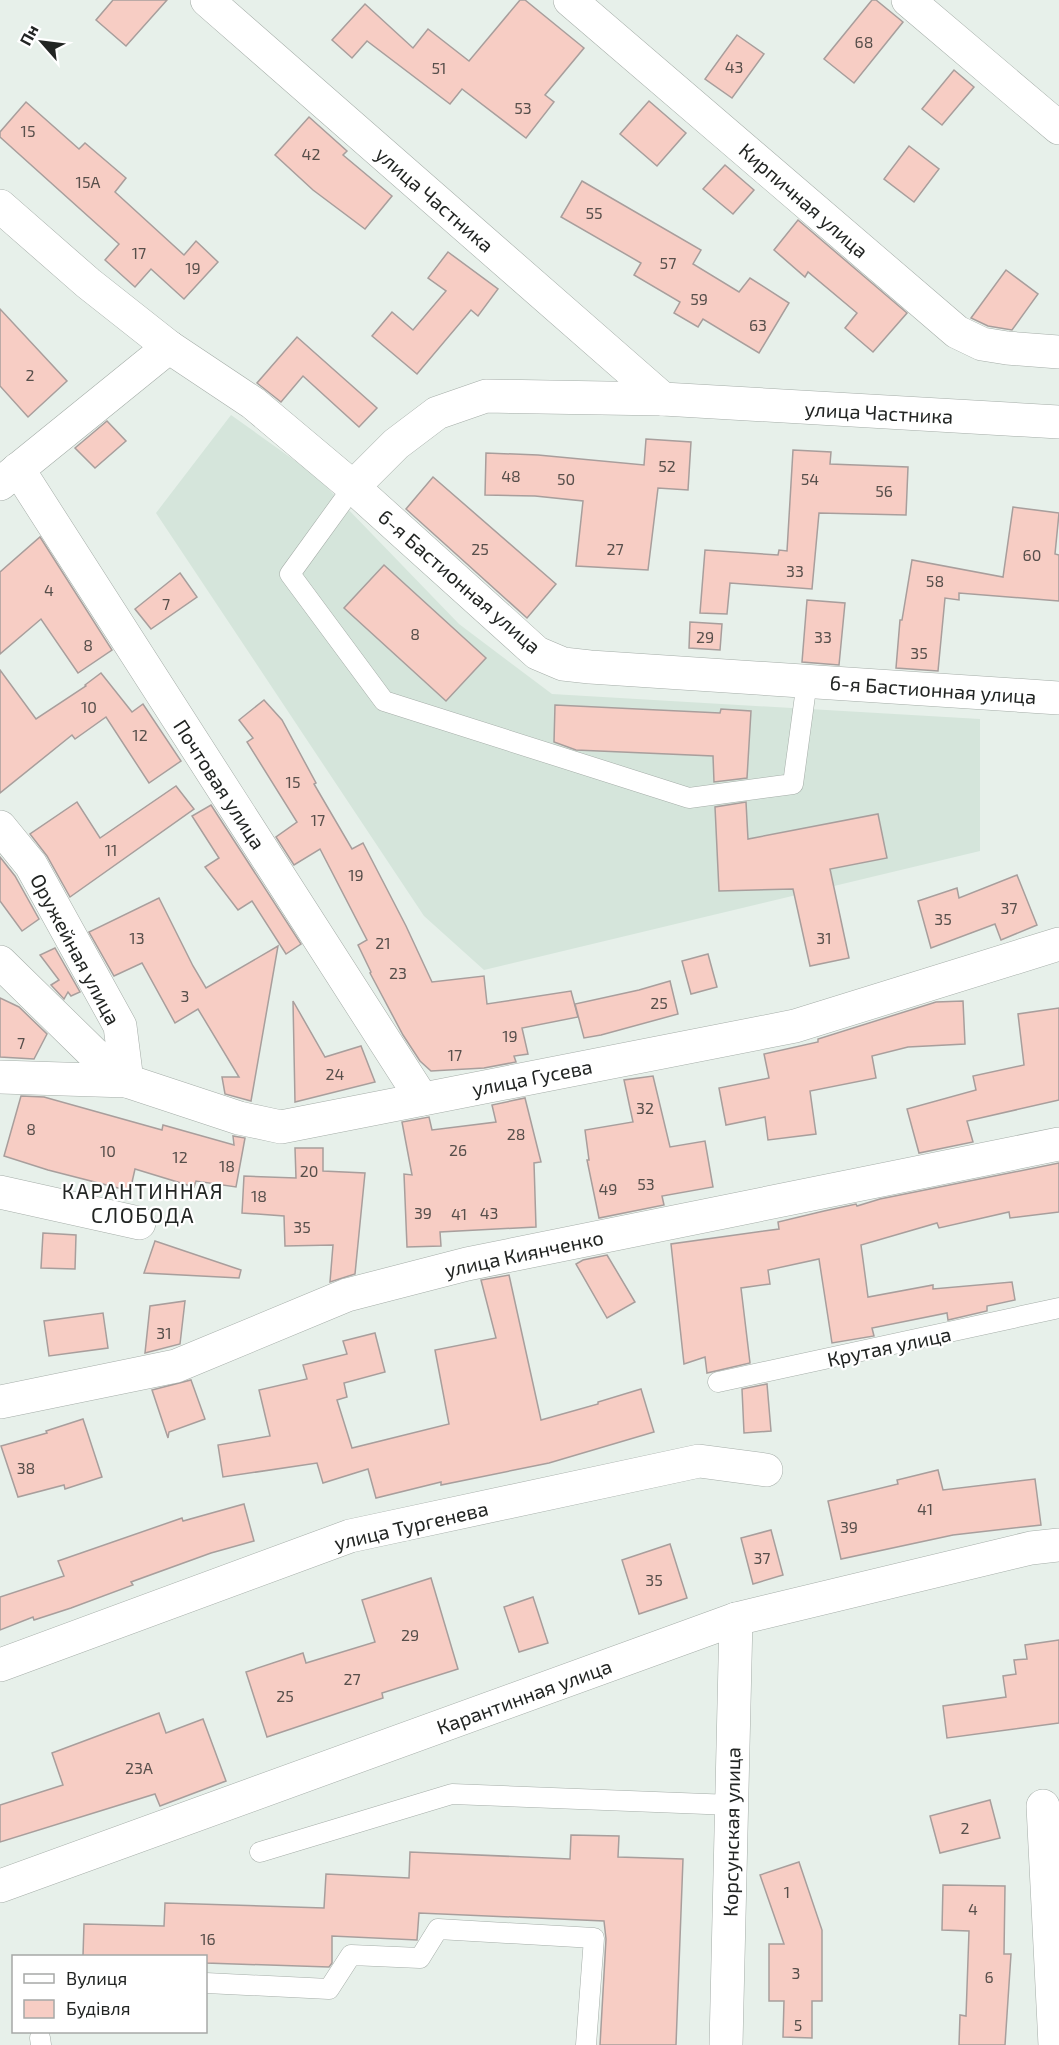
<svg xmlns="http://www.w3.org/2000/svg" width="1059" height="2045" viewBox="0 0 1059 2045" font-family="'Exo 2',sans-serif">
<rect width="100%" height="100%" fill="#e7f0ea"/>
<polygon fill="#d5e5db" points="231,415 315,475 459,624 552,694 980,719 980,851 484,970 424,916 156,513"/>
<g fill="#f7cdc4" stroke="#a89e9c" stroke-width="1.5">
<polygon points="113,0 167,0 126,46 96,20"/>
<polygon points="520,0 525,0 584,48 545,95 554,102 526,138 462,89 450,104 367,41 352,58 332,40 365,4 413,48 428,29 469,61"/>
<polygon points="872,0 876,0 903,22 854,83 824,59"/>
<polygon points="737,35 764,54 732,98 705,79"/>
<polygon points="954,70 974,87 942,125 922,109"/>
<polygon points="649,101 686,133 657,166 620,134"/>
<polygon points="26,102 79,149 85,143 126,178 115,192 184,255 196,241 218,262 184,299 151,269 135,287 105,260 119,244 0,137 0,132"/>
<polygon points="309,117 347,151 343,155 392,196 365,229 313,190 275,155"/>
<polygon points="909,146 939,169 914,202 884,179"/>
<polygon points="725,165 754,190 733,214 703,189"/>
<polygon points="582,181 701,250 693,264 739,292 750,278 789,303 759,353 703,319 698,327 674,313 680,302 634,275 641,263 561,217"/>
<polygon points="798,220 907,313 873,352 845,328 857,313 808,272 805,277 774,250"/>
<polygon points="448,252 498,289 478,316 471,310 417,374 372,336 392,312 413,330 446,291 428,278"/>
<polygon points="1006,270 1038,294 1012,330 988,326 971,318"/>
<polygon points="0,309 67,381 28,417 0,386"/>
<polygon points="297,337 377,408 359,427 303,376 281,402 257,383"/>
<polygon points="107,421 126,441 95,468 75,448"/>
<polygon points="646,439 691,442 688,490 658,488 648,570 576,566 583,501 535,496 485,495 486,453 538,455 644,465"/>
<polygon points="793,450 831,452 830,464 908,467 906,515 819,513 812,589 730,583 727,614 700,613 705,550 778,555 779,550 787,551"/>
<polygon points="433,477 556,584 527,618 406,509"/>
<polygon points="1013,507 1059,513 1055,554 1059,555 1059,601 959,593 959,600 945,598 938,671 896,668 900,620 902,620 912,560 1003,577"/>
<polygon points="40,537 112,650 78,673 41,619 0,654 0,572"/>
<polygon points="384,565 486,658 446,701 344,608"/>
<polygon points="180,573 197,597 151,629 135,609"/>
<polygon points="807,600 845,603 839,665 802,662"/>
<polygon points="690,622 722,624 720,650 689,648"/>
<polygon points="0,670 36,719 86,686 85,685 101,673 132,712 143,704 181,761 149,783 106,717 75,739 72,735 0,793"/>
<polygon points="264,700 282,720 316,783 314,784 352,849 363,843 406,926 432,982 484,976 487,1004 571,991 578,1017 522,1028 528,1054 514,1056 516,1062 484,1068 431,1071 420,1061 403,1035 370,973 371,972 358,945 367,940 320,849 294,865 276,837 297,822 247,742 253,738 239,720"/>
<polygon points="555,705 720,713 721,709 751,711 747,778 714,782 713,756 576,750 554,742"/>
<polygon points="176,786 194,809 70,897 47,856 30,834 77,802 100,838"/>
<polygon points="746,802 748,839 878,814 887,858 830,869 849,958 810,966 793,889 719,891 715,807"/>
<polygon points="211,805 301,944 286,954 252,901 238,910 205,867 219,858 192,816"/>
<polygon points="0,857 15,876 39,919 22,931 0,901"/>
<polygon points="1017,875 1037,925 1001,940 995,924 931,948 918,901 957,888 959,898"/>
<polygon points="159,898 193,966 206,988 278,946 251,1101 225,1094 222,1077 239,1077 198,1009 175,1023 142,963 114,976 89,932"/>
<polygon points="55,948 80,992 71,996 68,992 64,999 51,985 59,980 40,955"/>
<polygon points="708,954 717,987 691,994 682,961"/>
<polygon points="670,981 678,1014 601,1035 584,1038 575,1004 639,990"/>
<polygon points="0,998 19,1007 47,1034 34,1059 0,1057"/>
<polygon points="293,1001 325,1057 361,1046 375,1082 295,1102"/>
<polygon points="963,1001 965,1044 908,1047 872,1056 876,1078 810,1091 816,1134 768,1140 765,1117 726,1125 719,1088 769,1078 764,1054 818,1042 818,1039 936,1002"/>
<polygon points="1059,1008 1059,1100 967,1121 973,1142 919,1153 907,1109 976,1090 973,1076 1024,1065 1018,1014"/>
<polygon points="653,1076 670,1147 705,1141 713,1187 662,1196 664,1205 599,1218 587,1160 589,1160 585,1130 633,1122 624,1080"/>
<polygon points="21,1096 44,1097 162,1130 163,1125 234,1145 233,1136 245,1138 236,1187 196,1181 194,1187 135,1169 130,1191 48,1170 4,1156"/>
<polygon points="525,1098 541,1162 534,1163 536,1227 440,1232 441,1246 407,1247 404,1174 412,1175 402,1122 429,1117 432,1130 496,1122 492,1105"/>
<polygon points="295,1148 323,1148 323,1171 365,1173 355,1274 330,1282 333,1245 285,1246 284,1216 242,1213 244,1176 296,1178"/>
<polygon points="1059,1163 1059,1212 1010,1218 1009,1212 939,1228 937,1223 861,1245 868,1297 933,1285 933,1289 1012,1282 1015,1300 987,1306 987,1311 948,1320 947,1313 872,1328 874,1336 832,1343 819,1259 768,1270 770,1284 741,1288 750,1363 707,1373 705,1357 684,1364 671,1244 779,1229 778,1222 824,1211 856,1204 857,1206 880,1199"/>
<polygon points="43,1233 76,1235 75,1269 41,1268"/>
<polygon points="155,1241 241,1270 239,1278 144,1273"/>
<polygon points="607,1255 635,1302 607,1318 576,1264 583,1260"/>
<polygon points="509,1275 541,1420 598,1404 598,1402 641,1389 654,1432 549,1463 441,1485 441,1482 376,1498 368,1469 323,1483 317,1463 223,1477 218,1445 270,1436 259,1390 307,1379 303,1365 347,1354 343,1341 375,1333 385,1372 344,1383 347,1397 337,1400 352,1448 449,1424 435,1350 496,1338 481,1280"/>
<polygon points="185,1301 180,1344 145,1353 150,1306"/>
<polygon points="103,1313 108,1348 49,1356 44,1321"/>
<polygon points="191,1380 205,1419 169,1432 168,1438 152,1390"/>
<polygon points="767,1384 771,1431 744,1433 742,1389"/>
<polygon points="83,1419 102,1477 65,1489 64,1485 18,1497 1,1446 47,1433 46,1431"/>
<polygon points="938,1470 943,1490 1035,1479 1041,1525 953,1535 841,1559 828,1501 898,1484 897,1480"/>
<polygon points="244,1504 254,1541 211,1553 131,1582 133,1585 71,1608 34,1620 33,1617 0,1630 0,1597 64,1576 58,1561 182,1518 183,1521"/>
<polygon points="771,1530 783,1575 753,1584 741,1538"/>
<polygon points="670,1544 687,1598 639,1614 622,1560"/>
<polygon points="431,1578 458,1669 382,1693 383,1698 267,1737 246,1672 303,1653 306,1663 375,1642 362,1600"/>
<polygon points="533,1597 548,1643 519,1652 504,1607"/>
<polygon points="1059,1640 1059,1723 947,1738 943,1706 1006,1697 1003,1676 1016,1674 1014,1660 1027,1659 1025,1645"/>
<polygon points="159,1713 166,1733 203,1719 226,1781 160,1806 155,1794 0,1842 0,1805 63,1785 52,1753"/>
<polygon points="990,1800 1000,1838 940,1853 930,1816"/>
<polygon points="571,1835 619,1836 618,1857 683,1859 676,2045 600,2045 606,1939 604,1921 419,1913 417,1940 332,1936 332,1963 329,1967 206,1963 206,1956 83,1956 84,1924 164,1926 165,1903 324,1908 326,1874 409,1878 410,1852 570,1859"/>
<polygon points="799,1862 822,1930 822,2001 812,2001 812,2038 783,2037 784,2001 769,2001 769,1944 784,1944 760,1875"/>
<polygon points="943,1885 1005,1886 1004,1954 1011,1954 1005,2045 959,2045 960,2015 966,2016 969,1931 942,1930"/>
</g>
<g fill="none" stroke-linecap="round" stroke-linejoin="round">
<g stroke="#a5ada8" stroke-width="21">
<g id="service">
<polyline points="353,487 290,574 384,701 689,798 793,784 807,681"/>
<polyline points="718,1382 1059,1308"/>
<polyline points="260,1852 452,1794 732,1805"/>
<polyline points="206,1983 329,1989 351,1955 420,1958 438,1929 594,1938 586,2045"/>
<polyline points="40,2038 41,2045"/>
</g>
</g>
<g stroke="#a5ada8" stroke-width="34">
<g id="minor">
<polyline points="207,0 663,399"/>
<polyline points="570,0 957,332 982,344 1007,348 1059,352"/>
<polyline points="908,0 1059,128"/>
<polyline points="0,206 88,283 169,347 253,403 353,487 537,653 563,664 590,667 1059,698"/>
<polyline points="18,469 422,1099"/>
<polyline points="0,484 169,347"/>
<polyline points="353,487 396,444 437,413 486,396 663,399 1059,422"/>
<polyline points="0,827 31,865 120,1026 127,1081"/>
<polyline points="0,962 93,1053 127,1081"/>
<polyline points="0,1077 127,1081 239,1118 281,1127 795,1026 1059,944"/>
<polyline points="0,1192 139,1223"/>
<polyline points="0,1402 176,1366 347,1295 467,1264 1059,1144"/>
<polyline points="0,1665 350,1536 699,1461 766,1470"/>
<polyline points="1043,1806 1055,2045"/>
<polyline points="726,2045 736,1619"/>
</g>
</g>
<g stroke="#a5ada8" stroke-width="34">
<polyline id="secondary" points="0,1886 736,1619 1031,1548 1059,1545"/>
</g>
<use href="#service" stroke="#fff" stroke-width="20"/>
<use href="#minor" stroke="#fff" stroke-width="33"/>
<use href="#secondary" stroke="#fff" stroke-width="33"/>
</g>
<g text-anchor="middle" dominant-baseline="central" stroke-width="4.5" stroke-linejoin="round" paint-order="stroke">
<g font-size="16" fill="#574f4b">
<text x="864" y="41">68</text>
<text x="734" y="66">43</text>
<text x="439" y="67">51</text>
<text x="523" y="107">53</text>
<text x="28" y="130">15</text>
<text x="311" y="153">42</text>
<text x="88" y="181">15А</text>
<text x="594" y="212">55</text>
<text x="139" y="252">17</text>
<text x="668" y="262">57</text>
<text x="193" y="267">19</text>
<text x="699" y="298">59</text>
<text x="758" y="324">63</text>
<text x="30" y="374">2</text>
<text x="667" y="465">52</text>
<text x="511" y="475">48</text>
<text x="566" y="478">50</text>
<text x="810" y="478">54</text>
<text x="884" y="490">56</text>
<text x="480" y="548">25</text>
<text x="615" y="548">27</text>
<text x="1032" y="554">60</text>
<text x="795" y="570">33</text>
<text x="935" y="580">58</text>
<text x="49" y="589">4</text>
<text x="166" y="603">7</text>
<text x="415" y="633">8</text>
<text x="705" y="636">29</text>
<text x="823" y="636">33</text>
<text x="88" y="644">8</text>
<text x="919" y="652">35</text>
<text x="89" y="706">10</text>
<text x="140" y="734">12</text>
<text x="293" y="781">15</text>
<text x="318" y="819">17</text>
<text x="111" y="849">11</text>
<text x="356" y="874">19</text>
<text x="1009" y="907">37</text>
<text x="943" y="918">35</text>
<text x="137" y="937">13</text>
<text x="824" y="937">31</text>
<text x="383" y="942">21</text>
<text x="398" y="972">23</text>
<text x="185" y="995">3</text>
<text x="659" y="1002">25</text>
<text x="510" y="1035">19</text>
<text x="21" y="1042">7</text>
<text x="455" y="1054">17</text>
<text x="335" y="1073">24</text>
<text x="645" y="1107">32</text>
<text x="31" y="1128">8</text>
<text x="516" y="1133">28</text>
<text x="458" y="1149">26</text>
<text x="108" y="1150">10</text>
<text x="180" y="1156">12</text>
<text x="227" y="1165">18</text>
<text x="309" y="1170">20</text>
<text x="646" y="1183">53</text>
<text x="608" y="1188">49</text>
<text x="259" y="1195">18</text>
<text x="423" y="1212">39</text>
<text x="489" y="1212">43</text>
<text x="459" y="1213">41</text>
<text x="302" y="1226">35</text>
<text x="164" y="1332">31</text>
<text x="26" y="1467">38</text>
<text x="925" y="1508">41</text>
<text x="849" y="1526">39</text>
<text x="762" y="1557">37</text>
<text x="654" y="1579">35</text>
<text x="410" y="1634">29</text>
<text x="352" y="1678">27</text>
<text x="285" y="1695">25</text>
<text x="139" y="1767">23А</text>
<text x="965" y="1827">2</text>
<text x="787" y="1891">1</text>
<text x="973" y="1908">4</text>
<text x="208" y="1938">16</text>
<text x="796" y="1972">3</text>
<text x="989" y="1976">6</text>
<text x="798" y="2024">5</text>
</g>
<g font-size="20" fill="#222523" stroke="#fff">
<text transform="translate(435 199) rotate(41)">улица Частника</text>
<text transform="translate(804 200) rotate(41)">Кирпичная улица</text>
<text transform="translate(879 412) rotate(3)">улица Частника</text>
<text transform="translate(460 581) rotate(41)">6-я Бастионная улица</text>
<text transform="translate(933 689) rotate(4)">6-я Бастионная улица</text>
<text transform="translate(220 784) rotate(57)">Почтовая улица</text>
<text transform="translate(76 949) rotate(62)">Оружейная улица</text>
<text transform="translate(532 1077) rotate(-11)">улица Гусева</text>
<text transform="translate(524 1253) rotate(-12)">улица Киянченко</text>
<text transform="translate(889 1346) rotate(-12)">Крутая улица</text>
<text transform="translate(411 1525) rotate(-13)">улица Тургенева</text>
<text transform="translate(524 1696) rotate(-20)">Карантинная улица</text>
<text transform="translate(731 1832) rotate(-89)">Корсунская улица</text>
</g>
<g font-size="21" letter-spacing="1.5" fill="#222523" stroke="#fff">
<text x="143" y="1190">КАРАНТИННАЯ<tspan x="143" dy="24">СЛОБОДА</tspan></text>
</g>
</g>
<rect x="12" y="1955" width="195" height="78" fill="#ffffff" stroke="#a7a8a7" stroke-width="1.5"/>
<rect x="24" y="1974" width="30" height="9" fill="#ffffff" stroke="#a7a8a7" stroke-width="1.5"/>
<text x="66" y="1985" font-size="18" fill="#222523">Вулиця</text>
<rect x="24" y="2000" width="30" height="18" fill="#f7cdc4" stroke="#a7a8a7" stroke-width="1.5"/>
<text x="66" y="2015" font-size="18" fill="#222523">Будівля</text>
<g transform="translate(42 42) rotate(298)" stroke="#ffffff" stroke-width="4.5" paint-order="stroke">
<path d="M0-4.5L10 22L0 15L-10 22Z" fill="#222523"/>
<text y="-9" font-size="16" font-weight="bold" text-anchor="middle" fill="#222523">Пн</text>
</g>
</svg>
